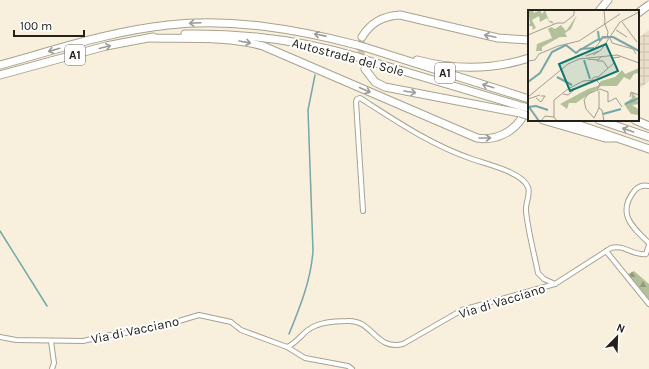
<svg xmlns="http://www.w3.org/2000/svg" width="649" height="369" viewBox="0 0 649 369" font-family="Karla,sans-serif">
<defs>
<pattern id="industrial-grid" width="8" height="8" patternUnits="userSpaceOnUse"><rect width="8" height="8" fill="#e8deca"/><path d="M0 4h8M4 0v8" fill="none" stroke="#c7bead"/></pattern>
<pattern id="forest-firs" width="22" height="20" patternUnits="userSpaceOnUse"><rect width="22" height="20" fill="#b3c19a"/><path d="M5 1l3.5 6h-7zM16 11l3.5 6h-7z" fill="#919c7d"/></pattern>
</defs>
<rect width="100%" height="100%" fill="#f8f0dd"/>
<polygon fill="url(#industrial-grid)" points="649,30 649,81 638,90 638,38"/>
<polygon fill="url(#forest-firs)" points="634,271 649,284 649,300 628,274"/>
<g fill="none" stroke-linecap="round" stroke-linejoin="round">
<g stroke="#73a7aa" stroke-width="1.5">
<polyline points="0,231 47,306"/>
<path d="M 289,334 C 300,307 311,280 313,251 L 308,110 L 315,75"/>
</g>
<path stroke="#cec7b6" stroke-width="7" stroke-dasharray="7 3.5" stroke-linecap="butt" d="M 362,37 C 360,48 361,58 365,69"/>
<g stroke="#a9a290" stroke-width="6">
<g id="street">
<path d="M 649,186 C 644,185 639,186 635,190 C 616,213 632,227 649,243"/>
<path d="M 363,211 L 356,102 L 357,99 L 360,98 C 396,121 431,145 472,159 C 486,164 522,172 528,187 C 531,195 525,203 526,211 C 528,231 534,253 538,273 L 544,279 L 555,284"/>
<polyline points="606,251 649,304"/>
<polyline points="0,337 16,340 83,341 104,336 152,329 199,315 231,322 241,330 287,347 305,358 348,366 352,369"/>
<polyline points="51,341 54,363 52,369"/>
<path d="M 287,347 C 297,343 302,333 311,328 C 321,322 336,321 347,321 C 373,319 375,351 403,344 L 462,310 L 555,284 L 611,248 C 624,244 633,256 646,254 L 649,245"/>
</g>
</g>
<g stroke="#a9a290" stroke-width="9">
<g id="highway">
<polyline points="599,11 608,0"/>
<polyline points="638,13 649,5"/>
<path d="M 185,34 C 244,33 301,40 358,57"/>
<path d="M 362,37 C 371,22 383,16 400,15 L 498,38 L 529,40"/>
<path d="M 150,38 C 187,39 227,36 263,46 L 477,138 C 495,141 512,133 522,118"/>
<polyline points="364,47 529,99"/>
<polyline points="366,60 524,107"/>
<path d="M 417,60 C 454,70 492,70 529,58"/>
<path d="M 0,65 C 55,50 111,31 168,25 C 232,18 296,29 357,45"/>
<polyline points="365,69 375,82 385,87 520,113"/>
<polyline points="0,75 106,46 153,37"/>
<polyline points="543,120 605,138 614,138"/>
<polyline points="565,120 649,149"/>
<polyline points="599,120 649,137"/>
<polyline points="635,120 649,126"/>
</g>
</g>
<use href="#street" stroke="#fff" stroke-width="4"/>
<use href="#highway" stroke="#fff" stroke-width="7"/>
<g stroke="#a9a290" stroke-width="9" stroke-linecap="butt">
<g id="highway-bridge">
<polyline points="357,45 364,47"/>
<polyline points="358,57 366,60"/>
<polyline points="524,107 529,108"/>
<polyline points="520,113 529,116"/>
</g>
</g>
<use href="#highway-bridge" stroke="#fff" stroke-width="7"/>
</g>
<defs><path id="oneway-shaft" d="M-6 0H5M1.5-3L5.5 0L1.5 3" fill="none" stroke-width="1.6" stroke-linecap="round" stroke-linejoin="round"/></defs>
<g stroke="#9c9b98">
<use href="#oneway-shaft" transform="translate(195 23) rotate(177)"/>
<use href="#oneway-shaft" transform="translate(320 35) rotate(-169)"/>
<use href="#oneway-shaft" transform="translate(490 36) rotate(-168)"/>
<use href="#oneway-shaft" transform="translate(245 42) rotate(10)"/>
<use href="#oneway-shaft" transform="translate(105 47) rotate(-14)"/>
<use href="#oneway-shaft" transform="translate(54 50) rotate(164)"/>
<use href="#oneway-shaft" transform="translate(488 86) rotate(-163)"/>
<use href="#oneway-shaft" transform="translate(365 90) rotate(24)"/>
<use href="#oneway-shaft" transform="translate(410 92) rotate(9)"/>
<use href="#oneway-shaft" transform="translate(628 130) rotate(-161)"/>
<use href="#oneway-shaft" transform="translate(485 138)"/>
</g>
<g text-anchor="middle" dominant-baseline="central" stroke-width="4" stroke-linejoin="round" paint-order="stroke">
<g fill="#fff" stroke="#66645f" stroke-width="1">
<rect x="65" y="45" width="20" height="20" rx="3"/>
<rect x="435" y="63" width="20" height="20" rx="3"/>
</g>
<g font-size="12" font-weight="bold" fill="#24211a">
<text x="75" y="55">A1</text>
<text x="445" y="73">A1</text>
</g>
<g font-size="13" fill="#24211a" stroke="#fff">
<text transform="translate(348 57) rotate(15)">Autostrada del Sole</text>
<text transform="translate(502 301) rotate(-17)">Via di Vacciano</text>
<text transform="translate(135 330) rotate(-12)">Via di Vacciano</text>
</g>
</g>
<g transform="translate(528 10)">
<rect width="111" height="111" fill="#f8f0dd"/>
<path d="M 0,0 L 5,0 L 6,3 L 12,0 L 14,4 L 17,0 L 21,11 L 24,11 L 26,14 L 21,12 L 19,8 L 12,12 L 11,6 L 4,10 L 8,18 L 4,20 L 5,17 L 0,15 L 2,14 ZM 49,5 L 43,19 L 37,23 L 39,27 L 32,27 L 14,37 L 14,41 L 8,41 L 9,34 L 24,28 L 20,19 L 23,17 L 27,19 L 33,15 L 38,21 ZM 111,58 L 111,63 L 106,64 L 102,70 L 96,67 L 89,76 L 73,76 L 48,93 L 41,93 L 39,99 L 32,94 L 60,79 L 70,76 L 73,71 L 87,67 L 94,60 L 97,64 ZM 103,82 L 111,86 L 105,84 L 108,87 L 106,90 L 111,91 L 111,94 L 104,95 L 110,99 L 111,105 L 103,104 L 96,94 L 104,88 Z" fill="#b3c19a"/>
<path fill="none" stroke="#73a7aa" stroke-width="2" d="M 71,31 L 75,27 L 85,27 L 111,41M 52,40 L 71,29 L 70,21M 56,50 L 62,69M 29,67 L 44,75M 0,72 L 12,63 L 24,42 L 38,35 L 48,43 L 53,39 L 66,38M 97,94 L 111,88M 0,97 L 8,96 L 20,100M 1,97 L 11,111M 75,104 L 93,99"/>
<path fill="none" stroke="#a39d8f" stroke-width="1" d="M 76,0 L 77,12M 76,12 L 80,22 L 79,28M 94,12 L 109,32M 88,20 L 99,27M 0,25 L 29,13 L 36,13 L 46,5 L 46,0M 82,28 L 84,33 L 105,39 L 108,44M 65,45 L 73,40 L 92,12 L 111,2M 51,46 L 66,39 L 75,28 L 80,28M 58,46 L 71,41M 59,49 L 70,50 L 73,47M 0,51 L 7,50 L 11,44 L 30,36 L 51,31 L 92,4M 69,51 L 75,51 L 80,58M 63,71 L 66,67 L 70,67 L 86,53 L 84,48 L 92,47M 71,81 L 71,98 L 66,108 L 58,99 L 56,90 L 60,84 L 72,79 L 80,82 L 80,92 L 88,88 L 94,97M 35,84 L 40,85 L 45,81 L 45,78M 0,87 L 40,54 L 51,49 L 89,45 L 111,53M 102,87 L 103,82 L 111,85M 8,88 L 13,92 L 17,86 L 13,86M 0,89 L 12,85M 71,98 L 74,100 L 76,111M 26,107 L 26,90 L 40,79 L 55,71 L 68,70 L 72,74 L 69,80M 13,111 L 17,106 L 26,107 L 29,111"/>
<path fill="#0f766e" fill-opacity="0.15" stroke="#0f766e" stroke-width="2" d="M 78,34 L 90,61 L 42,81 L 31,54 Z"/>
<rect width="111" height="111" fill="none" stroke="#24211a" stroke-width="2"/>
</g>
<g transform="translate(617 337) rotate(23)" stroke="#ffffff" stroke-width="3" paint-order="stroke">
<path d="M0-3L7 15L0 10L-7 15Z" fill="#24211a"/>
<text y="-6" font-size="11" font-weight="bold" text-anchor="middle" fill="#24211a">N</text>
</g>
<path d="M14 30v6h70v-6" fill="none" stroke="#24211a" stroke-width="2"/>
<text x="20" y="30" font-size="12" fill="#24211a" stroke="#ffffff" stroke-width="3" paint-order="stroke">100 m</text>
</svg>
